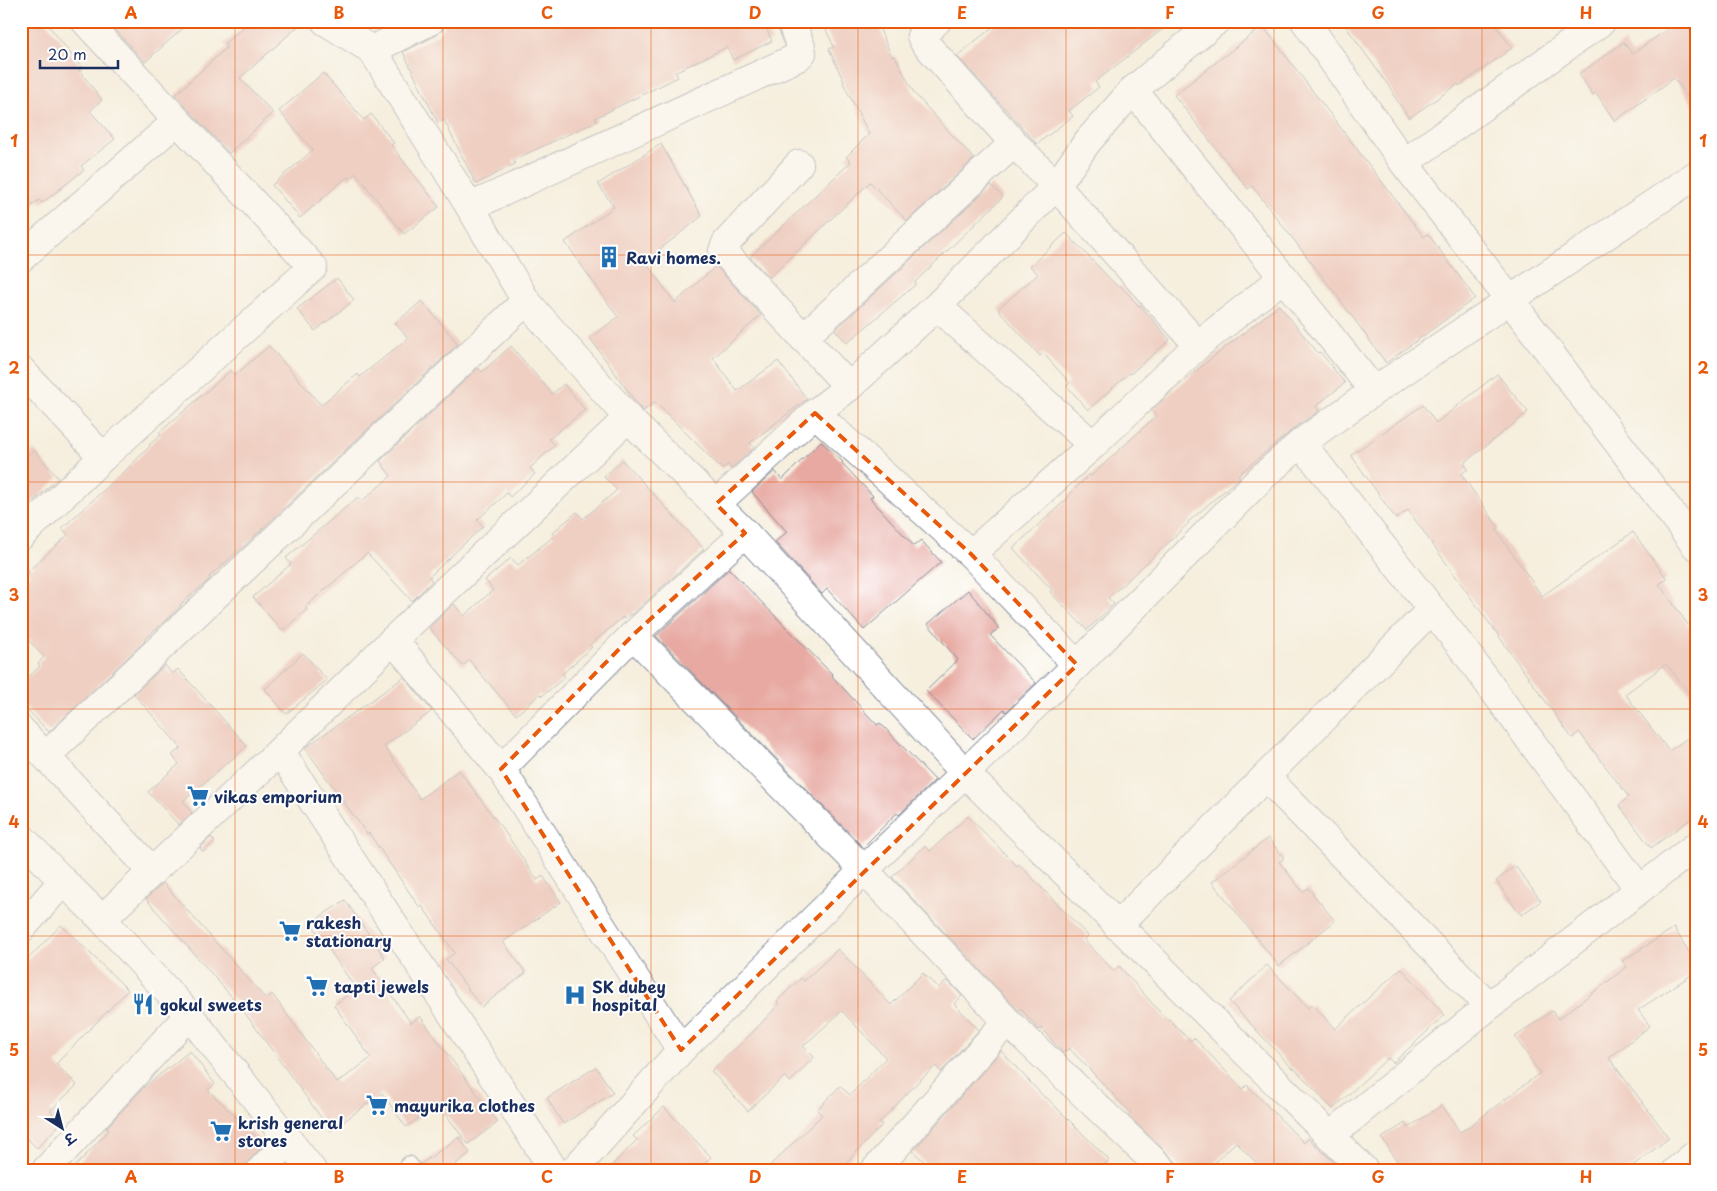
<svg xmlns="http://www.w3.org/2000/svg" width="1717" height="1191" viewBox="0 0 1717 1191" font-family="'Playpen Sans','Playpen Sans Deva',sans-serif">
<rect width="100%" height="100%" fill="#fff"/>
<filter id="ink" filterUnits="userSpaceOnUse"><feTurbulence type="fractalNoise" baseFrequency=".02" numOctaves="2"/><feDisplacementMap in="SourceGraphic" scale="10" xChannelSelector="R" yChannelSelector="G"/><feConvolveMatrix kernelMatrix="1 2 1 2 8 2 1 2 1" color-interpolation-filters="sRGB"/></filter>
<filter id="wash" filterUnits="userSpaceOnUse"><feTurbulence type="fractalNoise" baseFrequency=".0096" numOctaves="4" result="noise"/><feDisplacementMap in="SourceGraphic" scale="20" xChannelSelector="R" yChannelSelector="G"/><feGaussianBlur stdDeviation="1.12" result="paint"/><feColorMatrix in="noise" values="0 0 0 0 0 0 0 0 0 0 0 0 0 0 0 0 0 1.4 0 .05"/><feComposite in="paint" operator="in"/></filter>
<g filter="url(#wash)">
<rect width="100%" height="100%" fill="#f6efde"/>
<g id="blocks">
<g fill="#e7a9a1">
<polygon points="21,21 45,21 82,68 79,70 102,100 90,111 115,139 81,166 84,170 42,203 39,200 21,214"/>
<polygon points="107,21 191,21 145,62"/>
<polygon points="250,21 304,21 240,78 273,113 229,153 175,95 227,47 224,44"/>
<polygon points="446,21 763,21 772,41 733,60 727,47 675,72 678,77 595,118 597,121 513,160 515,164 476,184 444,120 438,123 403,52 437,35 443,29"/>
<polygon points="822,21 876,21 892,57 895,56 914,93 974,159 907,221 870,182 769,278 750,257 851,162 846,157 869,134 843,83 844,82 829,49 834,47"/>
<polygon points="1000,21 1173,21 1095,82 1099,87 1069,111 1073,116 1037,144 957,56"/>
<polygon points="1342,21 1493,21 1512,48 1459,86 1458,84 1409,118 1392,93 1393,92"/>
<polygon points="1679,21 1683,21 1696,40 1696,109 1674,78 1615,121 1596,93 1593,95 1579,74 1624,42 1632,54"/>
<polygon points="1263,26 1424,237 1428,234 1475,298 1386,363 1338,297 1252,186 1248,189 1174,95"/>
<polygon points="323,73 364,120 371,114 394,143 391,145 439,207 404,234 356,173 349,179 347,177 300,218 272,185 313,150 279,111"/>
<polygon points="661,144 702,216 645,261 675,303 716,266 761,315 713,358 737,391 778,361 807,399 750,443 754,448 731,469 728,464 722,469 655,402 643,411 640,408 590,338 618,317 565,242 614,207 598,184"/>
<polygon points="991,185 1003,197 915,282 916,284 847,343 835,330"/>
<polygon points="1066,233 1118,287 1120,285 1139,306 1140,305 1170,340 1130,374 1129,373 1088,410 1067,386 1070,383 1043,353 1040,356 998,309 1038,274 1030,266"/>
<polygon points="337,278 354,300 315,331 297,309"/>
<polygon points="422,301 458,344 243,547 209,577 210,579 180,605 181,606 144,640 145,641 49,732 21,703 21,684 40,666 38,664 44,657 21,632 21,582 30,574 28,571 68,535 62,528 126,470 150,446 149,445 161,435 159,433 231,370 235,375 269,346 321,405 358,374 360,377 408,338 395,323"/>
<polygon points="1279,305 1318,353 1320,352 1345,383 1316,406 1319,411 1297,426 1238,475 1240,477 1188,522 1189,523 1155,555 1108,598 1114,604 1087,630 1050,592 1052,590 1013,548 1069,497 1068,496 1089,475 1091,476 1156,416 1152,410 1168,395 1198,369"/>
<polygon points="511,346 552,394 564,384 585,410 549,439 555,445 530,468 535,474 510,497 507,493 477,520 483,526 431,575 429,577 432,581 412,601 367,553 305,607 307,609 282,631 253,597 291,564 286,558 358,497 362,501 391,476 380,461 478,368 482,372"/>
<polygon points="1497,374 1528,412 1464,463 1468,469 1461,474 1499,528 1496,530 1542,596 1633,532 1667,579 1659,584 1696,636 1696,701 1666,664 1625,694 1669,751 1696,732 1696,815 1651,848 1619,805 1629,797 1579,732 1572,738 1408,510 1396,519 1351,455 1423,405 1436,423"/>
<polygon points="821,441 843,462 842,463 873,496 870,498 914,546 921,540 941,562 864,630 827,589 822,594 775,542 787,532 752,492 775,471 782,480"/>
<polygon points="34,450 58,478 21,513 21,461"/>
<polygon points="622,460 704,549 631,615 630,614 625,619 623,617 590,645 592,647 562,674 565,677 542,696 540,694 516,715 469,660 463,666 429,628 454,604 464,616 493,590 485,580 511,558 518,565 554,536 552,533 577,512 583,519 617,490 604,477"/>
<polygon points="729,569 833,675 832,676 877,725 880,723 935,780 899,815 897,813 863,847 656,636"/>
<polygon points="968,590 999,628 990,635 1036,683 1006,712 1004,709 973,739 926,691 958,660 928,624"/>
<polygon points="303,653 327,680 286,714 265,689"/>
<polygon points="165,665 172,674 178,669 247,746 183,801 192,813 179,825 148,792 179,764 172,755 181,748 134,694"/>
<polygon points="404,677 432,711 384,746 420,799 459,770 507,835 537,880 543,876 561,902 503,942 526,973 481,1007 446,959 455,953 422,906 420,908 369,833 367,834 305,748"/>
<polygon points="968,816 1017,866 1019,864 1088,936 1084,940 1114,971 1119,966 1167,1020 1169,1019 1190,1041 1194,1038 1243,1089 1247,1085 1304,1143 1308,1138 1342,1170 1263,1170 1236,1142 1207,1170 1184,1170 1128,1115 1131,1113 1069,1048 1063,1053 1041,1028 1039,1030 1021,1009 1018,1010 892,877 925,846 930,851"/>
<polygon points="211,837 215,842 203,852 200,848"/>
<polygon points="1268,838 1284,858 1279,862 1303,892 1308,888 1335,921 1279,966 1212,882"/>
<polygon points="1515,866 1541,901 1521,915 1496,881"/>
<polygon points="163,883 266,999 272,994 337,1083 371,1058 334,1005 356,989 311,923 345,900 385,958 372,968 411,1023 420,1016 445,1051 498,1122 468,1144 438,1104 406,1127 382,1093 331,1131 239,1005 146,899"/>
<polygon points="61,925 128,990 56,1064 77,1085 50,1111 62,1122 37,1148 21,1133 21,966"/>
<polygon points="1674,928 1696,963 1696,972 1638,1010 1650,1026 1609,1058 1669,1138 1627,1170 1403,1170 1382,1138 1405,1123 1408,1128 1442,1105 1460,1132 1467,1128 1540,1073 1515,1037 1552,1011 1558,1019 1627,967 1622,961"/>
<polygon points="838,949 891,1005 923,973 938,988 947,980 962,996 954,1004 979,1030 941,1072 936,1066 920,1080 879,1123 882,1125 839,1170 765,1170 822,1115 817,1110 840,1086 850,1095 886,1058 842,1011 803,1046 814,1057 790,1082 785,1076 748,1111 711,1071 752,1033 779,1004 777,1001 801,978 804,981"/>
<polygon points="1267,965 1308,1008 1312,1004 1335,1029 1401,968 1445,1015 1393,1063 1388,1058 1333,1109 1294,1068 1293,1069 1229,1001"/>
<polygon points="190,1051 215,1084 208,1090 264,1144 241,1170 72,1170 109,1130 106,1128 144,1087"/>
<polygon points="1001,1051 1045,1098 1046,1097 1109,1160 1099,1170 933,1170 913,1151"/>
<polygon points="596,1067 613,1093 563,1124 547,1098"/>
<polygon points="664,1107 711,1157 698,1170 607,1170 637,1140 633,1136"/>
<polygon points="459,1137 470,1153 448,1170 423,1170 421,1164"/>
</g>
</g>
</g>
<g filter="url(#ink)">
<use href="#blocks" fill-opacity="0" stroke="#888f9e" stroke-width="1"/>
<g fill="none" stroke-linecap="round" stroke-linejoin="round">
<g stroke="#888f9e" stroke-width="18">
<polyline id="service" points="403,1170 409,1164 414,1170"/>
</g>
<g stroke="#888f9e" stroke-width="30">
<g id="minor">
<polyline points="325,21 372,50 470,207 526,301 628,418 745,533 965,773 1364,1170"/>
<polyline points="937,21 921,36 924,42 1014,143 1056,186 1198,345"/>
<polyline points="1305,21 1404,163 1510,300 1696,546"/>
<polyline points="372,50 430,21"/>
<polyline points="1133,90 1374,391"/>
<polyline points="1404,163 1602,21"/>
<polyline points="799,164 726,243 723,251 849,387"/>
<polyline points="470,207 798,57 802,53 801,47 791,21"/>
<polyline points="21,258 177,121"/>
<polyline points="937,306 1093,445"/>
<polyline points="803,338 1014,143"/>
<polyline points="21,370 103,457"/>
<polyline points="815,413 971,554 1077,665"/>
<polyline points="1301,443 1464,650 1639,889"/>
<polyline points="716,504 815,413 849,387 937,306 1056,186 1088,141 1133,90 1216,21"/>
<polyline points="21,536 103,457 313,267 85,21"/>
<polyline points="971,554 1093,445 1198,345 1284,277"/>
<polyline points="633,635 864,870 1007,1021 1163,1170"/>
<polyline points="393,640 501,769 681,1050"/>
<polyline points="21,730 152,871"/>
<polyline points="280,751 554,1170"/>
<polyline points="46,756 526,301"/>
<polyline points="501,769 633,635 745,533"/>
<polyline points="1266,777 1489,1006"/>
<polyline points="102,919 280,751 393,640 628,418"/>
<polyline points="1117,926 1431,610"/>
<polyline points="21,929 63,881"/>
<polyline points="1331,1135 1489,1006 1696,846"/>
<polyline points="46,1170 189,1015"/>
<polyline points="261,1170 289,1141"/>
<polyline points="574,1170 681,1050 864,870 1077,665 1261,478 1301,443 1374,391 1696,175"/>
<polyline points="875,1170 1007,1021"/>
<polyline points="1677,1170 1696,1154"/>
</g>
</g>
<g stroke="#888f9e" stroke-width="30">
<polyline id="tertiary" points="21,837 63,881 102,919 189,1015 312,1170"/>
</g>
<use href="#service" stroke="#fff" stroke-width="15"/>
<use href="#minor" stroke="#fff" stroke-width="28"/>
<use href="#tertiary" stroke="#fff" stroke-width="28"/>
</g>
</g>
<path d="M0 0H1717V1191H0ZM 815,413 L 971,554 L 1077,665 L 681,1050 L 501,769 L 633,635 L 745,533 L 716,504 Z" fill="#f6efde" fill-opacity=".55" fill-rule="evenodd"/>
<path fill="none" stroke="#e8590c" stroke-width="4" stroke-dasharray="10 6" stroke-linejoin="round" d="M 815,413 L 971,554 L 1077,665 L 681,1050 L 501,769 L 633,635 L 745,533 L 716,504 Z"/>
<path fill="none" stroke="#e8590c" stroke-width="1" stroke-opacity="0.55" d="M 235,21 L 235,1170M 443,21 L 443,1170M 651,21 L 651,1170M 858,21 L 858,1170M 1066,21 L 1066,1170M 1274,21 L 1274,1170M 1482,21 L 1482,1170M 21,255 L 1696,255M 21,482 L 1696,482M 21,709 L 1696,709M 21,936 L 1696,936"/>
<defs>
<g id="building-bare" transform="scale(1.725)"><path d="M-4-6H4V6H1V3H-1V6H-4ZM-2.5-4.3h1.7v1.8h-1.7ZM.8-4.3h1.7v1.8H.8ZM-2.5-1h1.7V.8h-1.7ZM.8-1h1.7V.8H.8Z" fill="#1f6fb2" stroke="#fff" stroke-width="2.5" paint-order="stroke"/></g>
<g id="supermarket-bare" transform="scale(1.725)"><path d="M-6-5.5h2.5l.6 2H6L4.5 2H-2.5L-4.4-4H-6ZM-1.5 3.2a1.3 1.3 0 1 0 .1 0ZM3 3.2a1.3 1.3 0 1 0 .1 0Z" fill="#1f6fb2" stroke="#fff" stroke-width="2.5" paint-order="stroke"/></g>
<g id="hospital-bare" transform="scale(1.725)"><path d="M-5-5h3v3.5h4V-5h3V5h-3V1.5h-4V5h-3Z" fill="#1f6fb2" stroke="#fff" stroke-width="2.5" paint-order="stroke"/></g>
<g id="restaurant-bare" transform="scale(1.725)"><path d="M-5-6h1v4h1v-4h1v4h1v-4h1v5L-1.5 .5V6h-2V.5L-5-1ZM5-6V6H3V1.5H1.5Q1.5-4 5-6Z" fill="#1f6fb2" stroke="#fff" stroke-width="2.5" paint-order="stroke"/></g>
</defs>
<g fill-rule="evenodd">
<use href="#building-bare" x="609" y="257"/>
<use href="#supermarket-bare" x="198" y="796"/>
<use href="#supermarket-bare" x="290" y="931"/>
<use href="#supermarket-bare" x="317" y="986"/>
<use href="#hospital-bare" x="575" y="995"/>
<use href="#restaurant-bare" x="143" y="1004"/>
<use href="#supermarket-bare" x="377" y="1105"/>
<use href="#supermarket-bare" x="221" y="1131"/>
</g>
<g text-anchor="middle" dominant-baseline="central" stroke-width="4" stroke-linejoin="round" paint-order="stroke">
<g font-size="16" font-weight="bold" fill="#1b2f5e" stroke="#fff" text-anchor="start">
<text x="626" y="257">Ravi homes.</text>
<text x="214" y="796">vikas emporium</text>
<text x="306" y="922">rakesh<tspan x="306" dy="18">stationary</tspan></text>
<text x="334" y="986">tapti jewels</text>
<text x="592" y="986">SK dubey<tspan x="592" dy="18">hospital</tspan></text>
<text x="160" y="1004">gokul sweets</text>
<text x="394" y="1105">mayurika clothes</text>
<text x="238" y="1122">krish general<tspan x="238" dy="18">stores</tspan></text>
</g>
</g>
<rect width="1717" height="1191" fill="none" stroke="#fff" stroke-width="55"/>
<g transform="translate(62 1128) rotate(144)" stroke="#ffffff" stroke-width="4" paint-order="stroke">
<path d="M0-4L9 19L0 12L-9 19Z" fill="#1b2f5e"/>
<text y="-8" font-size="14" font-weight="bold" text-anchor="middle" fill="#1b2f5e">उ</text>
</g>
<path d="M40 60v8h78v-8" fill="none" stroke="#1b2f5e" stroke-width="2.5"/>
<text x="48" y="60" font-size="15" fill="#1b2f5e" stroke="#ffffff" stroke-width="4" paint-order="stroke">20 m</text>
<rect x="28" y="28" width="1662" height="1136" fill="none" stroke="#e8590c" stroke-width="2"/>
<g font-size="16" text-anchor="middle" font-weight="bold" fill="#e8590c">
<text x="131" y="19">A</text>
<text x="339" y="19">B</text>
<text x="547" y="19">C</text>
<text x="755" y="19">D</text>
<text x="962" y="19">E</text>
<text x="1170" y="19">F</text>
<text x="1378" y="19">G</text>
<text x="1586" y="19">H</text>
<text x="14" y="147">1</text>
<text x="1703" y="147">1</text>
<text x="14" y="374">2</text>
<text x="1703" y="374">2</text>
<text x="14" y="601">3</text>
<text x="1703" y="601">3</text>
<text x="14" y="828">4</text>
<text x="1703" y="828">4</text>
<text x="14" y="1056">5</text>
<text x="1703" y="1056">5</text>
<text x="131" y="1183">A</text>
<text x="339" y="1183">B</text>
<text x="547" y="1183">C</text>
<text x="755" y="1183">D</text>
<text x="962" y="1183">E</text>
<text x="1170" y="1183">F</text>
<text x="1378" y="1183">G</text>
<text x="1586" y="1183">H</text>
</g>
</svg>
